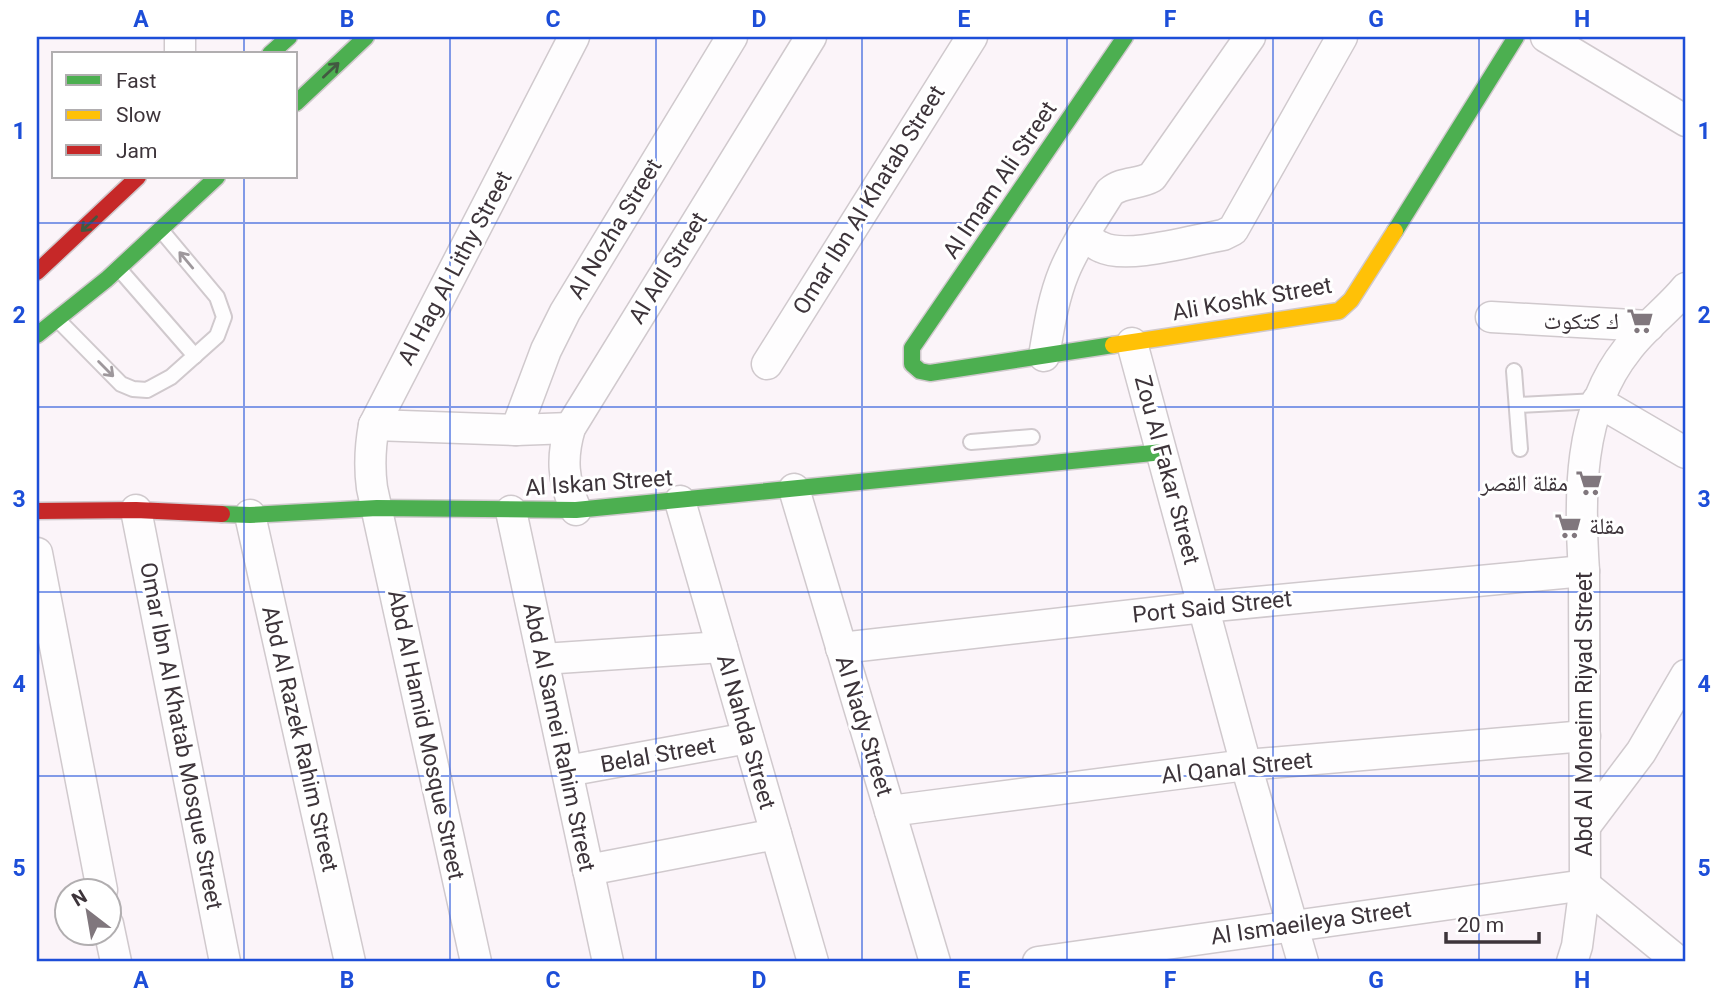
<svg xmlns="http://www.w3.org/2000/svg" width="1723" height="999" viewBox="0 0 1723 999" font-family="Roboto,'Noto Naskh Arabic',sans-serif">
<rect width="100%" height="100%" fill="#fbf4f9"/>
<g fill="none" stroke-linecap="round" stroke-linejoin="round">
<g stroke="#d0c9cd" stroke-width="18">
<g id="lane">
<polyline points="120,270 195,356"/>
<polyline points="59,321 121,384 133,389 147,390 171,377 217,336 224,317 217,297 161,230"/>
<polyline points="1514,371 1520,449"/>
<polyline points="1517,405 1597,401"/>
<polyline points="971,442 1032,437"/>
</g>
</g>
<g stroke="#d0c9cd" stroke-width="33">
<g id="street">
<polyline points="1546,37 1686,121"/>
<polyline points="180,54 180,37"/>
<path d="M 1083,234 C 1089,238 1095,245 1101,247 C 1127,260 1193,240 1223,235 L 1233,230 L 1342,37"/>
<polyline points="1491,317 1649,326"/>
<polyline points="1132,343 1246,765 1303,962"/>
<path d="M 1044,356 C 1049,327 1053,299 1064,272 C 1076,243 1094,218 1110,192 C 1123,181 1138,185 1152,177 L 1250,37"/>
<polyline points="767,364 972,37"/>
<polyline points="1597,401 1686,453"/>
<polyline points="374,425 516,430 570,428"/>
<polyline points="516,430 546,350 565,312 732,37"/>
<polyline points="794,489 935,962"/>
<polyline points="680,501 813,962"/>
<polyline points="136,510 225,962"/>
<path d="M 576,510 C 563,481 561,458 570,428 L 811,37"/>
<polyline points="511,511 608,962"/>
<polyline points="250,515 350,962"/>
<polyline points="37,553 102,890"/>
<polyline points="841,648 1204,607 1584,571"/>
<polyline points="543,659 722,647"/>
<polyline points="567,771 748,738"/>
<polyline points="890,811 1246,765 1585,736"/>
<polyline points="1586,825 1641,752 1686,675"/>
<polyline points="588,870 776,834"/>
<polyline points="108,924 116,962"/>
<path d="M 476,962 L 372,488 C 369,466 370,447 374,425 L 574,37"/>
<polyline points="1038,962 1585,885 1679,962"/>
<path d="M 1572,962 L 1577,946 L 1585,885 L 1584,571 C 1579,497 1578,411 1627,350 C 1644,327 1668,310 1686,288"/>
</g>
</g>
<g stroke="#d0c9cd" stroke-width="19">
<g id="fast">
<polyline points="270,54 289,37"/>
<polyline points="296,103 366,37"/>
<polyline points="1395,231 1516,37"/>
<polyline points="37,335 107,279 217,177"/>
<polyline points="1113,345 930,373 920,371 912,364 912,348 1125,37"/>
<polyline points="222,514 250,515 377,508 576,510 1163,452"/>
</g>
</g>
<g stroke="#d0c9cd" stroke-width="19">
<polyline id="slow" points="1113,345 1339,311 1351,300 1395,231"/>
</g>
<g stroke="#d0c9cd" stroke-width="19">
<g id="jam">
<polyline points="37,272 138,177"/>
<polyline points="37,511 136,510 222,514"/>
</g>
</g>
<use href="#lane" stroke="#fefdfe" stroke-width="14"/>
<use href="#street" stroke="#fefdfe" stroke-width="30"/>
<use href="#fast" stroke="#4caf50" stroke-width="16"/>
<use href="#slow" stroke="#ffc107" stroke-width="16"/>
<use href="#jam" stroke="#c62828" stroke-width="16"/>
</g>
<defs><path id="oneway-shaft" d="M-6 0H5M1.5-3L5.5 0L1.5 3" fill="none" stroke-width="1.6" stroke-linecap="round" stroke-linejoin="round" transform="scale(1.75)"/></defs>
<g stroke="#425941">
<use href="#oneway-shaft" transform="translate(331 70) rotate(-43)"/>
<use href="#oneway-shaft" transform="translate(89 224) rotate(136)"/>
</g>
<g stroke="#9e989c">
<use href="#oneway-shaft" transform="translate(186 260) rotate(-130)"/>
<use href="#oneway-shaft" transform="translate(106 369) rotate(45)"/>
</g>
<path fill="none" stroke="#1d4ed8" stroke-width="2" stroke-opacity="0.55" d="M 244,37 L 244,54M 450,37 L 450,962M 656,37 L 656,962M 862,37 L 862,962M 1067,37 L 1067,962M 1273,37 L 1273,962M 1479,37 L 1479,962M 244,177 L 244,962M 37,223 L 1686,223M 37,407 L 1686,407M 37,592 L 1686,592M 37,776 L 1686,776"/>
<defs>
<g id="supermarket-bare" transform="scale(2.1)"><path d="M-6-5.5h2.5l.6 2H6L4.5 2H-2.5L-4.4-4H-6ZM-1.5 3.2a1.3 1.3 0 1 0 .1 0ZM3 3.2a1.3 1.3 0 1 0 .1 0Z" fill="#80777d" stroke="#fff" stroke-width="2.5" paint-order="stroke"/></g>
</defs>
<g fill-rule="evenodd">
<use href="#supermarket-bare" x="1640" y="321"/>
<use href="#supermarket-bare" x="1589" y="483"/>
<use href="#supermarket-bare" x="1568" y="526"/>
</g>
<g text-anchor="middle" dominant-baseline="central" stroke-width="6" stroke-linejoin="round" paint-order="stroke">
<g font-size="23" fill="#3d343a" stroke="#fff">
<text transform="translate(1000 180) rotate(-56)">Al Imam Ali Street</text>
<text transform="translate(869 200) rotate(-58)">Omar Ibn Al Khatab Street</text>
<text transform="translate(615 229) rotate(-59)">Al Nozha Street</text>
<text transform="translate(455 268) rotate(-62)">Al Hag Al Lithy Street</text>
<text transform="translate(668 268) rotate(-58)">Al Adl Street</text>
<text transform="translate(1252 299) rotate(-10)">Ali Koshk Street</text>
<text transform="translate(1167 470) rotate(75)">Zou Al Fakar Street</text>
<text transform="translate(599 483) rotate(-4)">Al Iskan Street</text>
<text transform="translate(1212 607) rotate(-6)">Port Said Street</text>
<text transform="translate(1584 714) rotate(-90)">Abd Al Moneim Riyad Street</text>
<text transform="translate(864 726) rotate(73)">Al Nady Street</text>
<text transform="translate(746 732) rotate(74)">Al Nahda Street</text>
<text transform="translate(426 735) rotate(78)">Abd Al Hamid Mosque Street</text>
<text transform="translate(181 736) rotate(79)">Omar Ibn Al Khatab Mosque Street</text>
<text transform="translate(559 737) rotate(78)">Abd Al Samei Rahim Street</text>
<text transform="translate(300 739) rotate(77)">Abd Al Razek Rahim Street</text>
<text transform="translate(658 755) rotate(-10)">Belal Street</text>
<text transform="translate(1237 768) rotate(-6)">Al Qanal Street</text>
<text transform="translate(1311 923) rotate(-8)">Al Ismaeileya Street</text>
</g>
<g font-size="23" fill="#3d343a" stroke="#fff" text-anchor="end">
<text x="1619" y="321">ك كتكوت</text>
<text x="1568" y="483">مقلة القصر</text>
<text x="1589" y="526" text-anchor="start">مقلة</text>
</g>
</g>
<rect width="1723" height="999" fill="none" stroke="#ffffff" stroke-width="77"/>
<rect x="52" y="52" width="245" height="126" fill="#ffffff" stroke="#b1aeb0" stroke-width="2"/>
<rect x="66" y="75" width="35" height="10" fill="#4caf50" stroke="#b1aeb0" stroke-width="2"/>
<text x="116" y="88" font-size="21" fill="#3d343a">Fast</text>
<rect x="66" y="110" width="35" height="10" fill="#ffc107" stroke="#b1aeb0" stroke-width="2"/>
<text x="116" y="122" font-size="21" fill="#3d343a">Slow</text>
<rect x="66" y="145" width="35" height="10" fill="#c62828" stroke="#b1aeb0" stroke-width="2"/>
<text x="116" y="158" font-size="21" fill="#3d343a">Jam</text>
<g transform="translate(88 912) rotate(329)"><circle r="33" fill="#ffffff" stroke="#b1aeb0" stroke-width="2"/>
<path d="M0-5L12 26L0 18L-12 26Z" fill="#80777d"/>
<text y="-10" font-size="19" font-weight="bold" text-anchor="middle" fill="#3d343a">N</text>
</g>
<path d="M1446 932v10h93v-10" fill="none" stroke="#3d343a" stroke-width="3.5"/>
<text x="1457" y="932" font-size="21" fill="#3d343a" stroke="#ffffff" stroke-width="5" paint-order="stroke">20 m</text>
<rect x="38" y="38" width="1646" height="922" fill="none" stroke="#1d4ed8" stroke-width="2.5"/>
<g font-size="23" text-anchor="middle" font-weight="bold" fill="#1d4ed8">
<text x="141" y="27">A</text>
<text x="347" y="27">B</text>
<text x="553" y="27">C</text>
<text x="759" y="27">D</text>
<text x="964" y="27">E</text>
<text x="1170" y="27">F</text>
<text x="1376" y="27">G</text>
<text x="1582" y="27">H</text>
<text x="19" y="139">1</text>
<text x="1704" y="139">1</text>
<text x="19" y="323">2</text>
<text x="1704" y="323">2</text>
<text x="19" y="507">3</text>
<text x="1704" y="507">3</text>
<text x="19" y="692">4</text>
<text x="1704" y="692">4</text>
<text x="19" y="876">5</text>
<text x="1704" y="876">5</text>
<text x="141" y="988">A</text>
<text x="347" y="988">B</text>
<text x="553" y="988">C</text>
<text x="759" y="988">D</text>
<text x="964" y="988">E</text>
<text x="1170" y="988">F</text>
<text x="1376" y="988">G</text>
<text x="1582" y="988">H</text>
</g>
</svg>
